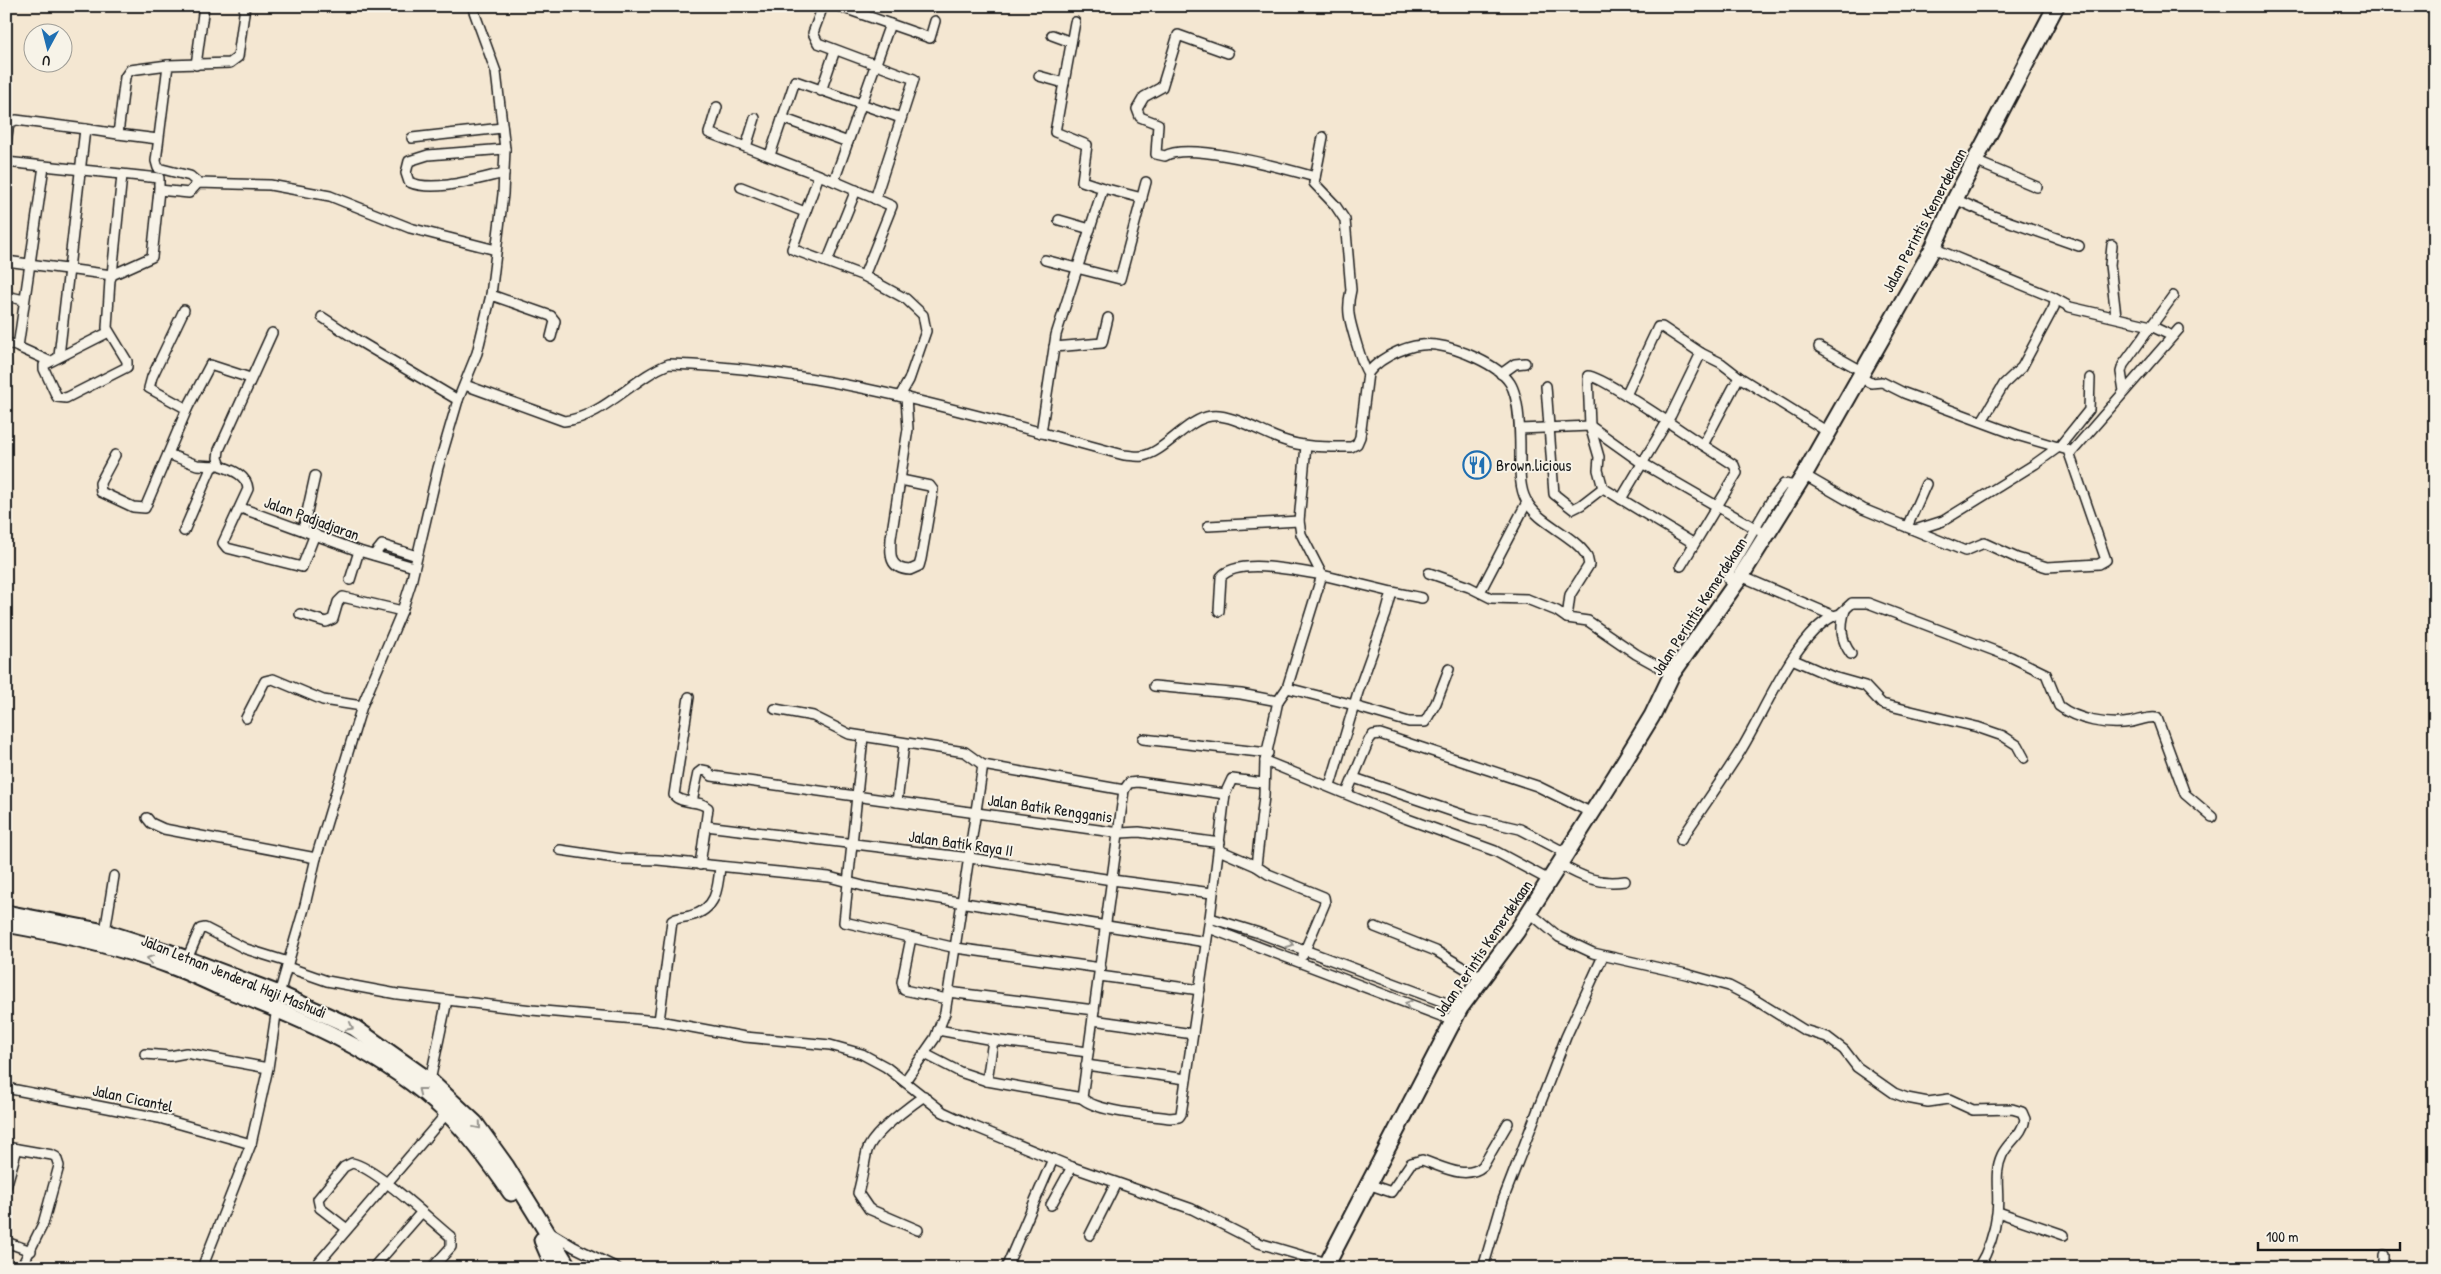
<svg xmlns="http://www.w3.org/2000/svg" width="2441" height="1274" viewBox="0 0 2441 1274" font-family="'Patrick Hand',sans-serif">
<rect width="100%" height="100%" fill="#f4e7d2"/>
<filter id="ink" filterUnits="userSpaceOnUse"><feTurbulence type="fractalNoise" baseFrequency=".02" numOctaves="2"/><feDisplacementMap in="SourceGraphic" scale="10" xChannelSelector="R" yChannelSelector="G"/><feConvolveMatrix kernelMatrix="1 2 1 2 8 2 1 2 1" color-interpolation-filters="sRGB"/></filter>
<g filter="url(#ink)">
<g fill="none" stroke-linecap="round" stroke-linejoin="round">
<g stroke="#1c1c1c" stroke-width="12">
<g id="street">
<polyline points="823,6 813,33 818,43 914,79 875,199"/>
<polyline points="838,6 890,24"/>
<polyline points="1052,35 1071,42"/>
<path d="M 1228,53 L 1178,35 L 1162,87 L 1144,97 L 1137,109 L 1140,117 L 1158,124 L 1156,154 L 1165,156 C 1189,141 1286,169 1315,177"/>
<polyline points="196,65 204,6"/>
<polyline points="1039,76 1064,83"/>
<polyline points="821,91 835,50"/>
<polyline points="717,107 709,133 834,181"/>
<polyline points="782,118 848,142"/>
<path d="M 1323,137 L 1314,183 L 1335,205 L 1345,220 L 1351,290 C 1349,298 1348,305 1349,314 C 1350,323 1363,369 1368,373"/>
<polyline points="412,138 502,128"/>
<polyline points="158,139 118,134 125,77 130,70 168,65"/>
<polyline points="6,142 9,123 16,120 85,129"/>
<polyline points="746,147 755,118"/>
<polyline points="770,155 795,81 901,118"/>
<polyline points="1975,161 2037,187"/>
<polyline points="6,162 159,178 159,190"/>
<polyline points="44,166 18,347 49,361"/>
<path d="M 504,173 C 478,179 433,193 409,182 L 406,173 L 409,161 L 428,155 L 505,149"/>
<polyline points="819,175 792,249 864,276"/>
<polyline points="198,183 190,176 158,168 156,161 168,65 230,63 238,57 245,6"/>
<polyline points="741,187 805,212"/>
<polyline points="1103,188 1142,198"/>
<polyline points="1955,199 1993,216 2079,246"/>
<polyline points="1059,220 1090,229"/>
<polyline points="2112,245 2110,265 2116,316"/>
<polyline points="1933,248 2052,297 2070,307 2151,326 2172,336"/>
<polyline points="1045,260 1120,279 1146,182"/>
<polyline points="6,261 112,275 122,175"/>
<polyline points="827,262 856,190"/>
<polyline points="491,295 551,316 555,321 551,337"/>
<polyline points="6,296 24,300"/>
<polyline points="184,310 152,377 149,388 187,409 210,365 250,378"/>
<polyline points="322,317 357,340 458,400"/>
<polyline points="109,332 44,365 44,369 57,397 66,398 127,367 127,361 107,328 110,280 112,275 152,257 159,190 189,193 198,183 270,185 330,196 410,228 496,250"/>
<path d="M 272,333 L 219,450 L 218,458 L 221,466 C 232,470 247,475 248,489 L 223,543 L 227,548 L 302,567 L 315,534"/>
<polyline points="6,342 18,347"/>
<polyline points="1054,347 1102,343 1108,318"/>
<polyline points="1819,347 1862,371"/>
<polyline points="59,356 85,129 118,134"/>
<polyline points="1501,374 1515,364 1525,363"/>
<polyline points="1739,377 1828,432"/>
<path d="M 465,385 L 564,421 C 602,418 634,377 669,364 C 825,368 973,415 1124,455 C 1129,455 1137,457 1142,456 C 1164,453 1187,419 1211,416 C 1231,413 1264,434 1283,440 C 1305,448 1328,447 1351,447 L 1357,444 L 1360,437 L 1368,373 C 1382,355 1413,342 1436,345 C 1457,348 1498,364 1510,383 C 1520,399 1520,435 1520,454 C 1520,468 1519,487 1526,500 C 1538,524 1572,533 1587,556 L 1589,565 L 1570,595 L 1567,618 L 1588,621 L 1636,654 L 1672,674"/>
<polyline points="1546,386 1554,494 1573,509 1581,505 1603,488"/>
<polyline points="2124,391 2121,372 2123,365 2173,296"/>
<polyline points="1626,395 1658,327 1662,327 1701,353"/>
<polyline points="900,396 909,380 926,331 923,315 906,299 864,276 892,206 834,181 890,24 930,38 935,21"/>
<polyline points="1982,421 2004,384 2022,367 2054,307 2055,301"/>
<polyline points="1520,429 1590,426 1642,463 1767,535"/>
<polyline points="1041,433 1056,335 1103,188 1082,181 1087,145 1055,132 1075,22"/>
<polyline points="1306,446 1299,521 1301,534 1322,575"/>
<polyline points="168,454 197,465 215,466"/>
<polyline points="2070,454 2179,329"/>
<polyline points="115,455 100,483 101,492 133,507 145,508 187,409"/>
<polyline points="1804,475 1863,509 1965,551 1984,543 2017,558 2047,567 2099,564 2106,560 2068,450 2020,436 1904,393 1882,382 1871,383 1859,377"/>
<path d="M 901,480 L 930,486 L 933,490 L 921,559 L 919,566 L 910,570 C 889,569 890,555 891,538 L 908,429 L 906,397"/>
<polyline points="1621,499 1671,415 1701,353 1721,363 1739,377 1703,445 1734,465 1737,473 1681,566"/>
<polyline points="241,508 359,551 414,567"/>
<polyline points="1208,526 1299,521"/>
<polyline points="1907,527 1926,484"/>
<polyline points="303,530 315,476"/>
<polyline points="1915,530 1943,521 2035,464 2060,446 2089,410 2090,378"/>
<polyline points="184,531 212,466"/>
<path d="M 1693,543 L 1603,488 L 1598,470 L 1599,457 L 1590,426 L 1588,376 C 1599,374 1687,435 1703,445"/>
<polyline points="374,555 382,545 417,556"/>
<polyline points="1429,573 1469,587 1491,598 1527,599 1557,611 1567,618"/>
<path d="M 1741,576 L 1834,616 L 1840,614 L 1852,603 L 1868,603 L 2011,657 L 2046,674 L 2059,706 C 2077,720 2108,726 2131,722 C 2139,721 2149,716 2157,718 L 2185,794 L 2212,817"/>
<polyline points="350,580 359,551"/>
<polyline points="1733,588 1728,579 1730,571 1771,501 1784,484 1797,486"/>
<polyline points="1392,592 1422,598"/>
<polyline points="1480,592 1527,502"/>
<path d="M 1845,610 C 1840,625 1841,641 1851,654"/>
<path d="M 1219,611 L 1221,577 C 1237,557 1299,571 1322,575"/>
<polyline points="300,614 326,622 333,619 338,602 343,597 402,611"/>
<polyline points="1792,659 1833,677 1865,686 1882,704 1977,727 2003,736 2017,745 2024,758"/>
<polyline points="1154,686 1241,694 1278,701 1265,761 1402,817 1495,851 1549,880"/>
<polyline points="1287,688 1354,705"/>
<path d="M 689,697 L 674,795 C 682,805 699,799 708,808 L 700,865"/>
<polyline points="1278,701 1287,688 1322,575 1392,592 1386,614 1358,692 1330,786"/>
<polyline points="1354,706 1409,722 1425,722 1436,703 1449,669"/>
<polyline points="775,709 813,716 849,734 965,752 983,765 1124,790"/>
<polyline points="246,718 265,681 273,679 323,700 362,706"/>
<polyline points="863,737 844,922 956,948 1101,968"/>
<polyline points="1143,739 1268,753"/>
<polyline points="1354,778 1472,818 1520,829 1566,853"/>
<polyline points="1347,793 1369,740 1373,735 1380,734 1537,786 1592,813"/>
<polyline points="692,802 698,773 702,770 707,771 712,776 1120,833 1139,832 1220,843"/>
<polyline points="897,802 904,744"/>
<polyline points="147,818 151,823 164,829 316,858"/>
<polyline points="706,826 970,858 1112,880 1212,893"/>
<path d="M 1681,840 C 1701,810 1722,780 1741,750 C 1764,713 1795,634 1834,616"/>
<polyline points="560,850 622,859 658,860 829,877 867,887 1206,942"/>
<polyline points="1219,850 1256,866 1268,874 1324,897 1325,903 1303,955"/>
<path d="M 1559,864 C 1582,877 1599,885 1625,881"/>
<polyline points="1256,866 1264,796 1265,761"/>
<path d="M 1529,912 L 1559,937 L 1593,953 L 1686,974 L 1729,986 L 1752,998 L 1804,1030 L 1827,1037 L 1844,1050 L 1857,1067 L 1894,1093 L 1907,1098 L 1928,1102 L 1949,1099 L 1973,1110 L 2012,1109 L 2022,1112 L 2025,1119 C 2023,1134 2009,1141 2002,1155 C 1993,1174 2000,1192 1997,1213 C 1995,1231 1988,1252 1978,1268"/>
<polyline points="1210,918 1259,933 1460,1008"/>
<polyline points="1375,927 1436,951 1483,979"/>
<polyline points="1209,928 1454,1021"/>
<polyline points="105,932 114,876"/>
<polyline points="911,938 902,982 904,990 947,999"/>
<polyline points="187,959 200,929 205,928 246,949 288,962"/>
<polyline points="287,967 327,981 397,994 532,1010 659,1021 745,1037 830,1045 862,1054 886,1067 943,1112 973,1126 1072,1167 1192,1209 1259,1243 1327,1263"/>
<polyline points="1100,976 1200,990"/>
<polyline points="948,992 1094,1010"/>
<polyline points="279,994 305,905 316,858 362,706 402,611 411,583 438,468 458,400 477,353 491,295 503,194 505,149 496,72 472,6"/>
<polyline points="1093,1020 1193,1034"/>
<path d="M 659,1021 L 672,921 C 677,917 684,918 690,916 C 716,910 718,889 720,867"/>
<polyline points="938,1030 993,1040"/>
<polyline points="145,1054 170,1056 186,1053 268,1068"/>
<polyline points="925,1054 960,1072 987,1081"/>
<polyline points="1086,1065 1186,1079"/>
<polyline points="430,1081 447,1000"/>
<polyline points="905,1081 935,1038 945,1013 983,765"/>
<polyline points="6,1088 159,1118 251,1144"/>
<path d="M 1082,1098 C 1096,1112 1149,1115 1170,1118 L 1179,1117 L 1181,1114 L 1210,918 L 1225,794 L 1232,779 L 1263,783"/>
<polyline points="1082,1098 1124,790 1129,783 1138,782 1225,794"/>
<polyline points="1082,1098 987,1081 993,1040 1088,1052"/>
<polyline points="6,1147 52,1155 56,1157 59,1166 43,1224 21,1268"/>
<path d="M 1368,1184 L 1391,1192 L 1411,1163 L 1422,1160 C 1441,1166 1466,1181 1483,1166 L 1508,1123"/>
<polyline points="6,1187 17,1149"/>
<polyline points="1051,1205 1072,1167"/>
<polyline points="1998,1212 2064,1235"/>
<path d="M 347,1229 L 320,1208 L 318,1199 L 344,1167 L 352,1163 C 376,1168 430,1220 451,1237 L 451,1247 L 432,1268"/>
<path d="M 918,1230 L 869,1209 L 858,1193 C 862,1179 864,1164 867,1151 C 872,1134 910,1106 924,1096"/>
<polyline points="551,1233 574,1247 617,1268"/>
<polyline points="1090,1235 1116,1183"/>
<polyline points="6,1242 31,1251"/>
<polyline points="2384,1255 2384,1268"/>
<polyline points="202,1268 251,1144 268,1068 277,1008"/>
<polyline points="314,1268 447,1113"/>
<polyline points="373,1268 421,1213"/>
<polyline points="1006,1268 1053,1159"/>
<polyline points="1483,1268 1503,1200 1566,1037 1603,956"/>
</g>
</g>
<g stroke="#1c1c1c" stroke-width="19">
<g id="primary">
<polyline points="6,913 105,932 168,952 279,994 355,1028 430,1081 475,1123 506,1166 569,1268"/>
<path d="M 6,924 C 62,934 118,946 171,966 C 188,972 204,980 220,987 C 301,1018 384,1052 447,1113 C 472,1137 492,1165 511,1193"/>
<polyline points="542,1240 554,1268"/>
<polyline points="1325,1268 1460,1008 1517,931 1616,775 1652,716 1672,674 1741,576 1804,475 1933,248 1955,199 2056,6"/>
</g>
</g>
<use href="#street" stroke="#f7f3e8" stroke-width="9"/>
<use href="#primary" stroke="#f7f3e8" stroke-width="15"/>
</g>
<defs><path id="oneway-chevron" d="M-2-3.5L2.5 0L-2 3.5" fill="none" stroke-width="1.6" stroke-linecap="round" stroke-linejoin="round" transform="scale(1.25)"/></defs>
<g stroke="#94928c">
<use href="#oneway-chevron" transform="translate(1290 944) rotate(21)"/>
<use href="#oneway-chevron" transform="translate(150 959) rotate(-162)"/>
<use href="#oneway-chevron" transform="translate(1408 1004) rotate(-159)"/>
<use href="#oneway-chevron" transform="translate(350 1027) rotate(28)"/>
<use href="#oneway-chevron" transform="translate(421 1091) rotate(-142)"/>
<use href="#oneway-chevron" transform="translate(478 1126) rotate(50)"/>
</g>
</g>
<defs>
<g id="restaurant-ring" transform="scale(1.4375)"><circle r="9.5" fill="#f7f3e8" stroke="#1f6fb2" stroke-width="1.5"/><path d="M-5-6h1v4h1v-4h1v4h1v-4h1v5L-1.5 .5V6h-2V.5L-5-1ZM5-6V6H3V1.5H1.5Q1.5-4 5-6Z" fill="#1f6fb2"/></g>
</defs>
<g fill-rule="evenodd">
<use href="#restaurant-ring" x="1477" y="465"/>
</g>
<g text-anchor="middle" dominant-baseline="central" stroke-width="4" stroke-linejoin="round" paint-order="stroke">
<g font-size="16" fill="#1c1c1c" stroke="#f7f3e8">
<text transform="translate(1924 220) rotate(-62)">Jalan Perintis Kemerdekaan</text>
<text transform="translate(312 518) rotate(20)">Jalan Padjadjaran</text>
<text transform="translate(1699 606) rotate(-57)">Jalan Perintis Kemerdekaan</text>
<text transform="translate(1050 808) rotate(8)">Jalan Batik Rengganis</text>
<text transform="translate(961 843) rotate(8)">Jalan Batik Raya II</text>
<text transform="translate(1483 948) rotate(-56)">Jalan Perintis Kemerdekaan</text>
<text transform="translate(234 976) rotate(22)">Jalan Letnan Jenderal Haji Mashudi</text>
<text transform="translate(133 1098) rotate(12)">Jalan Cicantel</text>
</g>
<g font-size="16" fill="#1c1c1c" stroke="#f7f3e8" text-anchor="start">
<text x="1496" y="465">Brown.licious</text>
</g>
</g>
<rect width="2441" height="1274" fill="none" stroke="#f7f3e8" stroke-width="25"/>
<rect x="12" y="12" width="2416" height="1249" fill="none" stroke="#1c1c1c" stroke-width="2" filter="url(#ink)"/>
<g transform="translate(48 48) rotate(187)"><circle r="24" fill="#f7f3e8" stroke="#9f9d96"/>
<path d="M0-4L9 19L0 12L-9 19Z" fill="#1f6fb2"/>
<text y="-8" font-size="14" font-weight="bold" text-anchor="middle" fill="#1c1c1c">U</text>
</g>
<path d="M2258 1242v8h142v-8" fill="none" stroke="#1c1c1c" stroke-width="2.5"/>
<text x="2266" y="1242" font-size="15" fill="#1c1c1c" stroke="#f7f3e8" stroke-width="4" paint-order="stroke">100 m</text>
</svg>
